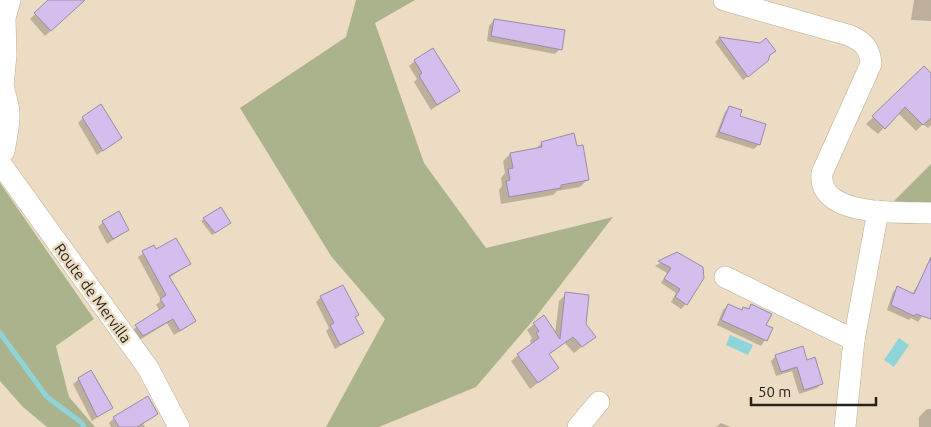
<svg xmlns="http://www.w3.org/2000/svg" width="931" height="427" viewBox="0 0 931 427" font-family="Ubuntu,sans-serif">
<rect width="100%" height="100%" fill="#ecdcc4"/>
<g fill="#aab38c">
<polygon points="356,0 415,0 375,23 424,163 486,248 613,217 535,318 476,387 379,427 326,427 385,319 331,256 240,108 346,37"/>
<polygon points="931,164 931,204 894,201"/>
<polygon points="0,183 94,319 56,346 69,397 95,427 47,427 23,407 0,381"/>
</g>
<g fill="#8fd4d8">
<polygon points="730,335 753,345 748,355 726,345"/>
<polygon points="899,338 909,345 894,367 884,360"/>
</g>
<g fill="#0003">
<polygon points="50,0 73,0 78,5 45,36 30,19"/>
<polygon points="914,0 931,0 931,21 911,20"/>
<polygon points="494,20 560,49 555,54 487,41 489,26"/>
<polygon points="719,38 761,44 768,56 767,61 743,80 715,42"/>
<polygon points="415,61 459,91 431,110 414,82 417,79 409,66"/>
<polygon points="924,68 931,75 931,125 928,128 923,124 916,131 898,113 878,134 866,124"/>
<polygon points="730,107 739,116 765,125 758,145 754,149 715,137 725,112"/>
<polygon points="83,118 120,138 97,155 78,123"/>
<polygon points="542,143 576,148 588,179 580,187 557,191 553,195 501,204 499,190 502,186 501,178 505,173 503,161 510,154 535,149"/>
<polygon points="221,209 227,225 212,235 201,221"/>
<polygon points="103,222 128,230 107,244 98,227"/>
<polygon points="153,247 155,250 189,264 169,278 195,321 174,335 167,323 138,341 131,331 160,311 156,305 161,300 138,257"/>
<polygon points="677,253 686,304 681,309 671,302 676,293 661,283 667,273 655,266"/>
<polygon points="923,276 931,280 931,294 929,307 918,322 911,318 909,320 887,310 893,292 898,287 912,294"/>
<polygon points="566,294 594,337 574,353 565,343 548,355 557,368 530,389 511,361 532,344 530,341 532,338 527,330 534,324 555,334 559,301"/>
<polygon points="321,297 357,315 354,318 362,333 335,349 326,331 329,328 316,302"/>
<polygon points="728,305 741,311 744,308 747,310 751,305 765,326 772,329 761,346 717,325 723,310"/>
<polygon points="776,356 806,361 822,383 817,388 799,394 792,371 776,376 771,361"/>
<polygon points="79,379 111,408 92,421 73,384"/>
<polygon points="927,409 931,409 931,427 919,427 919,417"/>
<polygon points="156,414 143,424 145,427 111,427 109,423 114,418"/>
<polygon points="721,423 731,427 716,427"/>
</g>
<g fill="none" stroke-linecap="round" stroke-linejoin="round">
<polyline stroke="#8fd4d8" stroke-width="5" points="0,333 47,397 82,423 84,427"/>
</g>
<g fill="#d3beee" stroke="#978da5">
<polygon points="48,0 85,0 51,31 34,13"/>
<polygon points="494,19 565,30 562,50 491,36"/>
<polygon points="719,37 760,43 766,38 776,51 770,55 768,61 748,77"/>
<polygon points="433,48 460,91 437,105 419,76 422,73 414,60"/>
<polygon points="924,66 931,73 931,118 923,125 905,107 885,129 872,116"/>
<polygon points="101,104 122,138 103,151 82,117"/>
<polygon points="729,106 742,110 740,116 766,124 760,145 719,132"/>
<polygon points="574,133 577,146 583,145 589,180 561,185 561,188 509,197 506,181 510,180 508,169 513,168 510,153 542,147 541,142"/>
<polygon points="221,207 231,223 215,233 203,218"/>
<polygon points="119,211 129,230 113,239 102,221"/>
<polygon points="176,238 191,264 169,276 196,321 180,331 173,319 143,336 135,325 165,306 160,299 166,295 142,251 154,245 156,249"/>
<polygon points="677,252 703,267 704,278 687,305 675,297 680,289 664,279 671,268 658,261"/>
<polygon points="931,257 931,319 916,314 914,316 891,305 897,286 914,294"/>
<polygon points="343,285 359,315 355,317 364,333 340,345 330,325 334,323 320,296"/>
<polygon points="565,292 589,295 586,324 596,337 582,347 573,337 549,354 559,368 538,383 517,354 539,338 536,333 539,331 533,323 544,315 560,339"/>
<polygon points="728,304 742,310 743,307 749,309 751,304 772,314 766,325 773,328 767,341 721,320"/>
<polygon points="803,346 807,360 815,357 823,384 804,390 797,367 781,372 775,355"/>
<polygon points="91,370 113,408 97,417 78,378"/>
<polygon points="148,396 158,414 137,427 119,427 113,417"/>
</g>
<g fill="none" stroke-linecap="round" stroke-linejoin="round">
<g stroke="#bcac95" stroke-width="22">
<g id="minor">
<path d="M 724,0 L 848,35 C 863,41 870,48 871,64 L 822,173 C 817,218 901,212 931,213"/>
<path d="M 0,78 C 12,113 11,115 4,151 L 0,153"/>
<polyline points="3,87 6,55 5,18 10,0"/>
<polyline points="0,163 148,368 179,427"/>
<polyline points="725,277 854,340 878,211"/>
<polyline points="578,427 599,402"/>
<polyline points="845,427 854,340"/>
</g>
</g>
<use href="#minor" stroke="#fff" stroke-width="21"/>
</g>
<g text-anchor="middle" dominant-baseline="central" stroke-width="5" stroke-linejoin="round" paint-order="stroke">
<g font-size="15" fill="#282219" stroke="#ecdcc4">
<text transform="translate(93 293) rotate(54)">Route de Mervilla</text>
</g>
</g>
<path d="M751 397v8h125v-8" fill="none" stroke="#282219" stroke-width="2.5"/>
<text x="758" y="397" font-size="15" fill="#282219" stroke="#ecdcc4" stroke-width="4" paint-order="stroke">50 m</text>
</svg>
